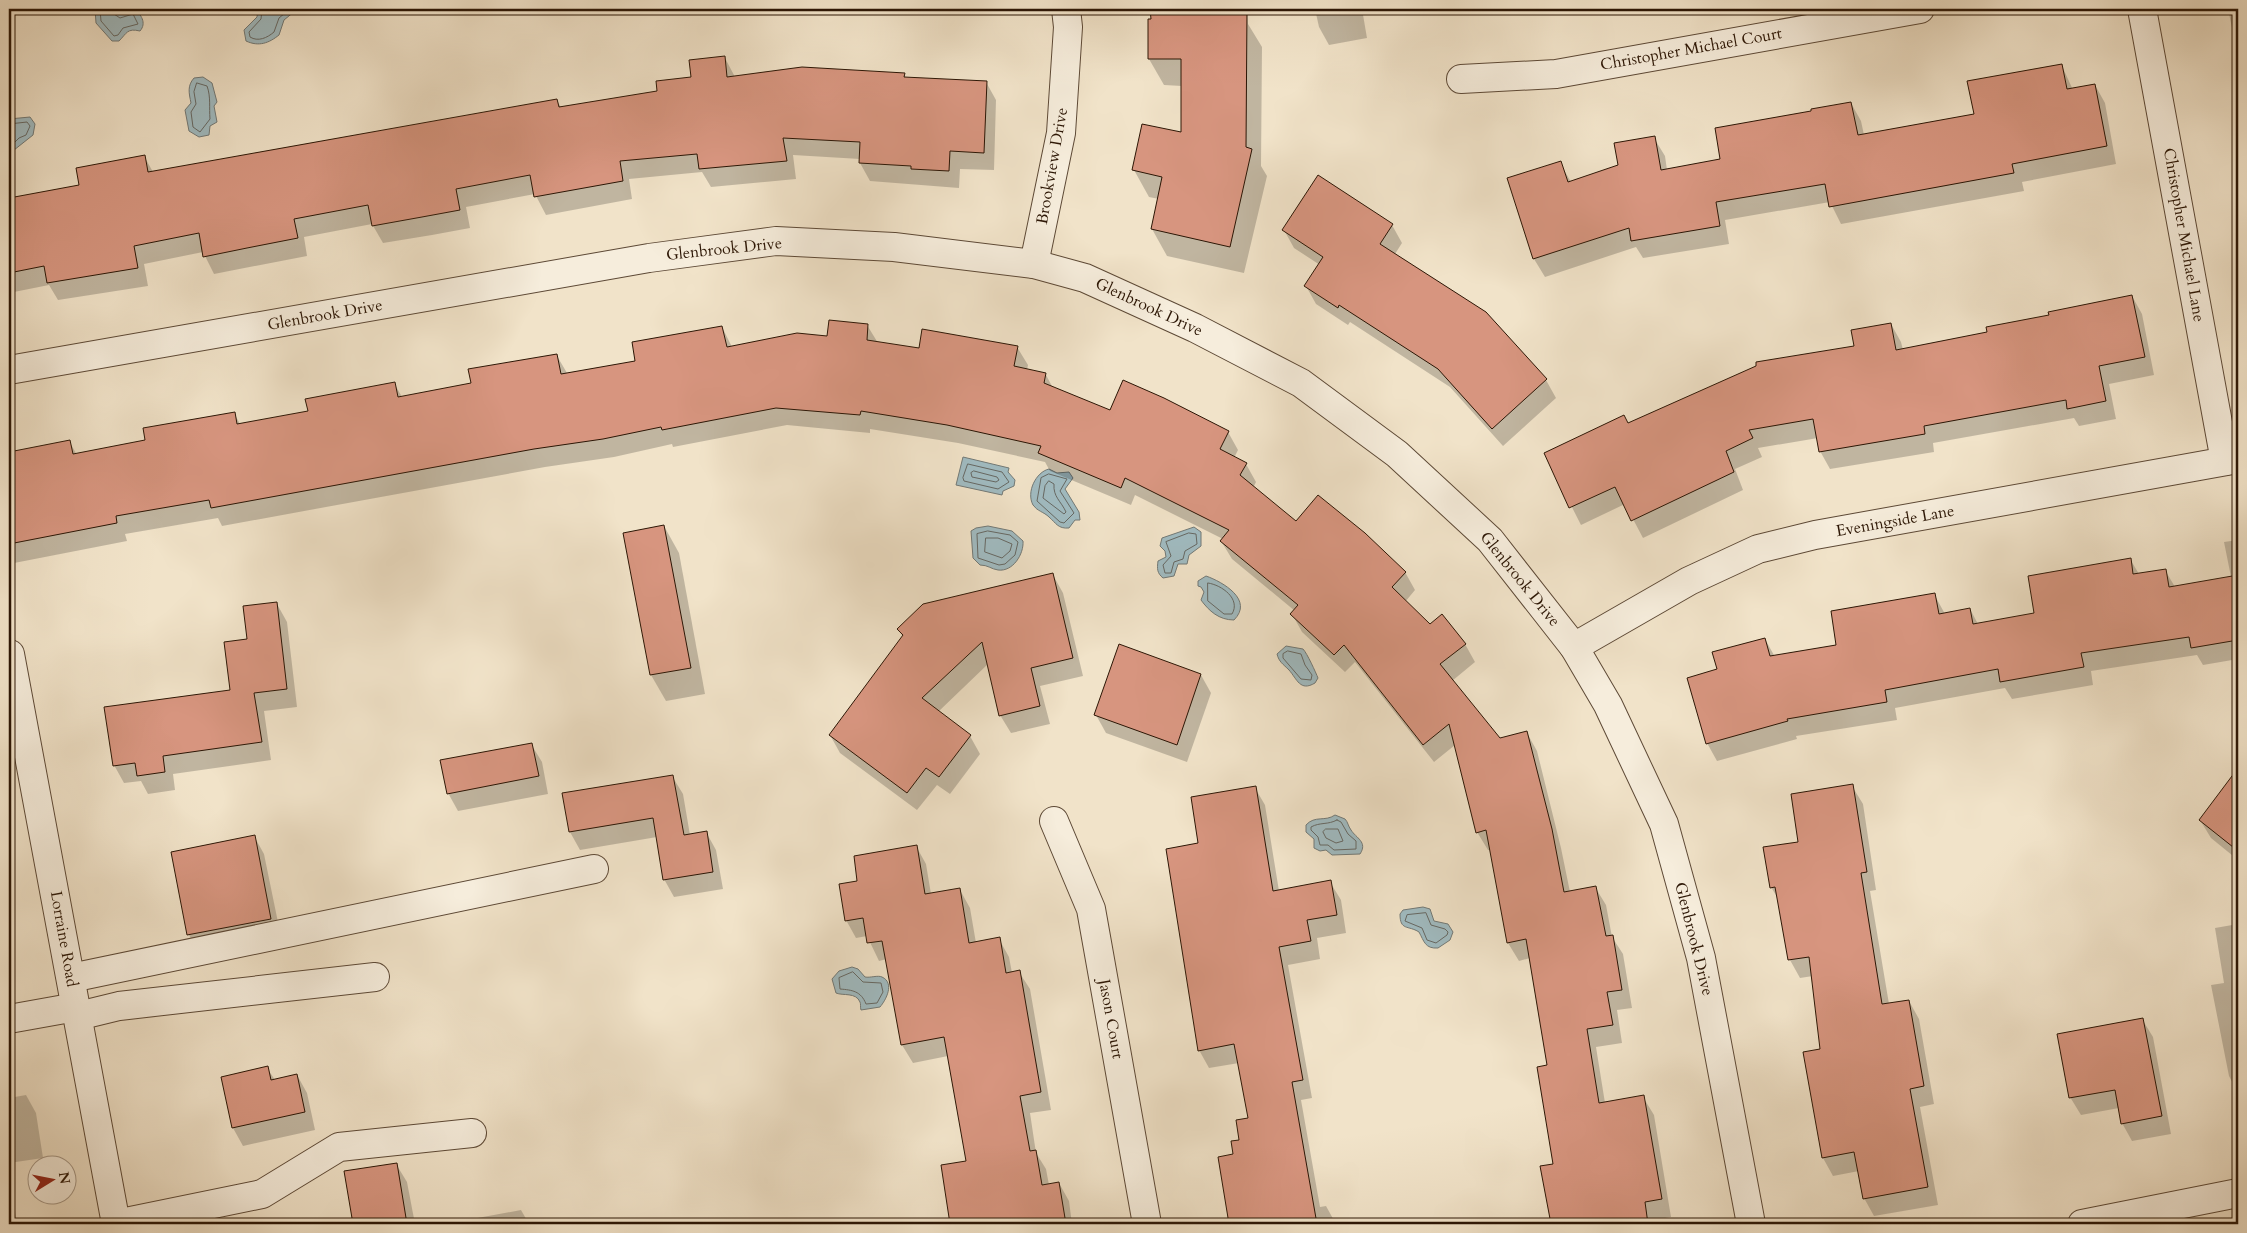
<svg xmlns="http://www.w3.org/2000/svg" width="2247" height="1233" viewBox="0 0 2247 1233" font-family="Cardo,serif">
<rect width="100%" height="100%" fill="#f1e3c9"/>
<filter id="stains"><feTurbulence type="fractalNoise" baseFrequency=".004" numOctaves="4"/><feColorMatrix values="0 0 0 0 .2 0 0 0 0 .09 0 0 0 0 .02 0 0 0 .5 -.17"/></filter>
<radialGradient id="worn" r=".72"><stop offset=".6" stop-color="#630" stop-opacity="0"/><stop offset="1" stop-color="#630" stop-opacity=".3"/></radialGradient>
<g fill="#a0bbc1" stroke="#727976">
<path d="M 95,9 L 117,9 L 121,13 L 128,9 L 134,9 C 141,14 147,23 140,31 C 127,28 127,33 119,41 L 112,41 L 96,23 Z"/>
<path d="M 258,9 L 295,9 L 295,11 L 284,20 L 279,35 C 269,43 259,47 246,41 L 244,30 L 257,17 Z"/>
<path d="M 203,77 L 212,83 L 217,102 L 214,106 L 217,122 L 210,126 L 209,135 L 199,137 L 189,131 L 185,110 L 191,103 C 189,93 187,86 194,78 Z"/>
<polygon points="30,117 35,124 33,135 9,154 9,119"/>
<polygon points="963,457 1009,468 1008,472 1015,480 1014,486 1003,491 1002,495 956,485"/>
<path d="M 1049,469 L 1057,473 L 1069,472 L 1073,478 L 1065,489 L 1079,512 L 1080,520 L 1075,520 L 1069,528 C 1058,529 1056,523 1049,517 C 1044,512 1037,511 1033,505 C 1026,492 1036,472 1049,469 Z"/>
<path d="M 988,526 L 1012,531 L 1023,541 C 1024,554 1013,572 998,570 C 991,569 988,565 980,565 L 973,558 L 971,531 L 976,528 Z"/>
<path d="M 1194,527 L 1201,532 L 1201,546 L 1189,555 L 1187,564 L 1178,564 L 1174,576 L 1163,578 C 1157,573 1157,569 1158,561 L 1166,557 L 1165,551 L 1160,546 L 1162,538 Z"/>
<path d="M 1206,576 C 1223,582 1254,600 1234,620 C 1219,620 1209,611 1201,600 L 1204,592 L 1201,587 L 1198,586 L 1198,581 Z"/>
<path d="M 1286,646 L 1303,649 C 1307,653 1316,673 1318,678 L 1315,683 C 1300,692 1297,679 1289,670 C 1283,664 1279,662 1277,654 Z"/>
<path d="M 1335,815 L 1345,819 C 1348,822 1348,826 1351,830 C 1356,838 1368,842 1360,854 L 1332,855 L 1326,850 L 1320,851 L 1314,848 L 1314,839 L 1306,832 L 1306,825 C 1315,815 1325,822 1335,815 Z"/>
<path d="M 1423,907 L 1430,909 L 1434,921 L 1448,924 L 1453,932 L 1450,940 L 1438,948 C 1425,949 1424,941 1419,932 C 1408,925 1400,931 1400,914 L 1403,910 Z"/>
<path d="M 852,967 L 858,969 L 865,977 C 870,978 878,975 882,977 C 895,983 886,1000 880,1007 L 861,1010 C 860,1007 861,1004 860,1002 C 856,992 843,996 836,993 L 832,979 L 839,971 Z"/>
</g>
<g fill="#0003">
<polygon points="156,9 180,9 179,14"/>
<polygon points="1152,9 1247,9 1248,24 1262,47 1261,166 1267,176 1244,273 1167,256 1152,229 1159,199 1149,197 1134,170 1182,134 1182,86 1164,85 1149,59"/>
<polygon points="1315,9 1362,9 1367,38 1329,45 1319,27"/>
<polygon points="1573,9 1588,9 1574,11"/>
<polygon points="2228,9 2238,9 2238,48 2235,42"/>
<polygon points="725,58 735,77 904,74 906,78 986,82 996,100 994,170 960,169 959,188 870,181 860,163 860,159 793,155 796,179 711,187 702,172 629,179 632,199 546,215 535,194 466,207 470,228 432,235 383,243 372,224 304,237 307,256 214,274 203,252 144,264 148,286 58,300 49,285 9,293 9,198 81,186 144,156 153,172 557,100 561,108 659,92 692,79"/>
<polygon points="2062,66 2073,90 2095,85 2105,103 2116,164 2022,182 2024,191 1841,224 1830,202 1725,220 1729,244 1643,258 1636,247 1545,277 1534,259 1508,179 1560,163 1571,182 1620,166 1654,138 1665,156 1667,170 1722,160 1813,112 1851,103 1861,121 1864,135 1975,115"/>
<polygon points="1392,225 1402,243 1395,254 1485,313 1546,380 1556,398 1503,446 1450,387 1350,322 1348,325 1316,304 1306,286 1320,265 1294,248 1284,230"/>
<polygon points="2132,296 2142,314 2154,375 2109,384 2116,419 2079,426 2074,418 1933,443 1934,452 1830,469 1820,451 1818,438 1758,448 1762,457 1735,469 1743,490 1643,538 1625,504 1581,525 1545,454 1856,347 1891,324 1901,342 1903,350 1988,333"/>
<polygon points="867,325 878,343 920,349 923,330 1017,347 1028,365 1027,370 1046,375 1053,388 1110,412 1228,432 1238,450 1234,458 1246,464 1256,482 1253,488 1296,523 1405,572 1415,590 1405,602 1430,626 1465,644 1475,662 1452,681 1499,740 1527,733 1537,751 1561,848 1570,892 1595,887 1606,905 1612,937 1623,954 1632,1008 1617,1010 1622,1043 1596,1047 1605,1103 1643,1097 1654,1115 1671,1217 1654,1220 1655,1224 1552,1224 1542,1167 1555,1165 1548,1066 1530,958 1519,961 1508,943 1491,850 1488,850 1477,832 1455,745 1434,762 1355,662 1345,672 1302,632 1292,614 1295,611 1232,559 1221,541 1223,539 1135,495 1131,505 1050,471 1045,462 958,443 870,429 870,433 787,425 673,447 672,444 614,457 545,467 222,526 218,518 125,534 127,541 9,564 9,453 69,441 77,455 146,441 234,413 240,424 309,412 394,383 402,397 473,384 557,356 567,373 636,362 722,327 732,347 828,337"/>
<polygon points="664,526 679,553 705,694 666,701 651,675"/>
<polygon points="2238,540 2238,659 2203,665 2197,655 2091,671 2093,685 2012,699 2005,688 1895,708 1897,720 1796,736 1797,739 1717,761 1707,743 1719,670 1765,639 1775,657 1838,646 1934,594 1945,614 1970,609 1978,624 2036,614 2130,559 2139,574 2165,570 2175,587 2231,577 2224,542"/>
<polygon points="1053,575 1063,593 1083,676 1040,686 1050,724 1011,733 1000,715 988,664 938,712 970,736 980,754 950,794 937,785 917,810 840,753 830,735 903,637 898,629"/>
<polygon points="277,604 287,622 297,707 264,711 271,760 173,774 175,790 148,794 141,781 124,783 114,765 231,691 248,641"/>
<polygon points="1201,675 1211,693 1187,762 1106,733 1096,715"/>
<polygon points="531,744 542,762 548,794 458,811 448,793"/>
<polygon points="2238,770 2238,860 2211,838 2200,820"/>
<polygon points="672,776 683,794 690,835 706,832 716,850 723,889 674,897 664,879 657,837 580,850 570,832 563,794"/>
<polygon points="1852,786 1863,804 1876,890 1870,891 1889,1004 1909,1001 1919,1019 1934,1104 1920,1107 1938,1205 1874,1216 1864,1198 1859,1171 1833,1176 1823,1158 1805,1053 1821,1050 1813,976 1800,978 1790,960 1780,902 1771,887 1800,843"/>
<polygon points="1255,788 1265,805 1279,891 1330,882 1341,900 1346,933 1317,938 1320,959 1288,965 1312,1098 1301,1100 1320,1207 1326,1206 1336,1224 1229,1224 1219,1158 1234,1155 1249,1119 1239,1063 1209,1068 1199,1050 1200,844"/>
<polygon points="254,836 264,854 281,937 199,953 189,935 172,853"/>
<polygon points="916,846 926,864 931,894 960,890 970,908 976,943 999,939 1009,957 1012,973 1019,972 1030,989 1051,1110 1030,1113 1036,1153 1046,1169 1049,1185 1059,1183 1069,1201 1072,1224 952,1224 943,1166 967,1162 948,1056 913,1063 902,1045 887,959 879,961 867,936 856,938 846,920 859,882"/>
<polygon points="2238,924 2238,1093 2229,1076 2211,985 2224,983 2215,928"/>
<polygon points="2142,1019 2153,1037 2171,1134 2132,1141 2122,1123 2119,1108 2081,1115 2070,1097"/>
<polygon points="267,1068 275,1080 297,1075 307,1093 315,1130 243,1146 233,1128"/>
<polygon points="26,1095 36,1113 43,1158 9,1163 9,1098"/>
<polygon points="396,1164 407,1182 415,1224 354,1224 345,1173"/>
<polygon points="9,1171 17,1224 9,1224"/>
<polygon points="521,1210 529,1224 445,1224"/>
</g>
<g fill="none" stroke-linecap="round" stroke-linejoin="round">
<g stroke="#666863" stroke-width="1">
<polyline points="100,9 101,21 114,36 118,35 123,28 138,24 133,14 120,18 114,14 113,9"/>
<path d="M 262,9 L 261,19 L 249,32 L 250,37 C 258,42 267,38 274,32 L 279,18 L 290,9"/>
<path d="M 197,83 L 207,86 C 211,97 209,107 210,119 L 200,132 L 193,127 L 191,112 L 196,104 L 194,92 Z"/>
<polyline points="9,124 27,122 30,126 26,135 19,138 9,148"/>
<polygon points="968,464 1002,472 1009,482 998,489 964,481 963,478"/>
<polygon points="974,471 997,477 999,480 996,482 972,477 971,473"/>
<polygon points="1049,474 1067,479 1060,491 1074,513 1064,523 1060,522 1037,501 1041,478"/>
<path d="M 1049,481 L 1054,484 C 1053,497 1061,501 1066,512 L 1064,514 L 1043,498 L 1045,486 Z"/>
<polygon points="988,531 1010,535 1018,542 1015,555 1005,564 999,565 978,558 977,534"/>
<polygon points="1189,533 1196,534 1197,544 1185,551 1183,559 1174,562 1171,573 1165,573 1163,565 1171,556 1166,542"/>
<polygon points="986,538 998,538 1012,544 1010,551 1002,558 985,552"/>
<path d="M 1208,583 C 1222,585 1241,599 1232,614 L 1224,614 L 1208,601 Z"/>
<polygon points="1288,651 1301,654 1305,665 1312,675 1311,680 1301,679 1283,658 1283,654"/>
<path d="M 1337,820 L 1341,822 L 1348,834 L 1356,841 L 1356,849 L 1334,850 L 1328,845 L 1320,845 L 1318,837 L 1311,830 L 1311,827 C 1320,822 1328,825 1337,820 Z"/>
<polygon points="1326,829 1338,829 1343,841 1336,843 1326,838 1323,832"/>
<polygon points="1426,913 1431,925 1445,929 1448,932 1447,935 1436,943 1427,940 1422,928 1405,921 1407,915"/>
<path d="M 853,972 L 863,982 L 881,983 L 883,992 L 877,1003 L 866,1004 C 861,991 852,990 840,989 L 839,978 Z"/>
</g>
</g>
<g fill="#d7957f" stroke="#2c1605">
<polygon points="1150,9 1247,9 1246,147 1252,149 1230,247 1151,229 1162,177 1132,170 1142,124 1181,132 1181,59 1148,59 1148,19 1151,19"/>
<polygon points="725,56 727,77 802,67 905,73 904,77 987,81 984,153 950,151 949,171 911,169 911,166 859,163 860,142 783,138 787,161 699,169 697,154 620,161 623,181 534,197 530,175 456,189 460,210 422,217 372,226 368,205 294,219 298,238 247,248 203,257 199,233 134,246 138,268 47,283 44,266 9,273 9,198 79,185 76,168 145,155 148,172 557,99 559,107 657,91 656,81 691,77 689,60"/>
<polygon points="2062,64 2067,89 2095,84 2107,146 2012,164 2014,173 1829,207 1825,184 1716,202 1720,226 1631,241 1629,228 1533,259 1507,178 1561,161 1568,182 1618,165 1614,143 1655,136 1661,170 1720,159 1715,128 1811,111 1811,109 1851,102 1858,135 1974,114 1967,81"/>
<polygon points="1318,175 1393,224 1380,244 1486,312 1547,379 1492,429 1438,369 1339,305 1338,308 1304,286 1323,257 1282,230"/>
<polygon points="2132,295 2145,357 2099,366 2106,401 2067,409 2066,400 1924,426 1925,434 1819,452 1813,419 1749,430 1753,438 1726,451 1734,472 1631,521 1615,487 1569,508 1544,453 1624,415 1628,423 1756,366 1756,362 1854,346 1851,330 1891,323 1896,350 1987,332 1986,327 2049,315 2048,312"/>
<polygon points="829,320 868,324 867,340 919,348 922,329 1018,346 1014,366 1046,373 1044,383 1110,410 1123,380 1164,398 1229,431 1220,449 1247,463 1240,475 1296,521 1318,495 1365,533 1406,572 1392,587 1430,624 1442,614 1466,644 1440,664 1500,738 1527,731 1552,829 1564,892 1596,886 1606,936 1613,935 1622,990 1607,992 1613,1025 1587,1029 1599,1103 1644,1095 1662,1199 1645,1202 1648,1224 1551,1224 1540,1166 1553,1164 1537,1067 1547,1065 1526,939 1507,943 1486,830 1476,833 1449,724 1423,745 1344,645 1334,655 1290,614 1298,605 1220,541 1229,530 1125,478 1121,488 1038,453 1041,446 947,425 861,411 860,415 776,408 662,430 661,427 603,439 534,449 211,508 209,500 116,516 117,523 9,544 9,452 70,440 73,454 145,440 143,428 235,412 237,424 308,411 305,399 395,382 398,397 471,383 468,369 557,354 561,374 635,361 632,342 722,326 727,347 797,333 827,336"/>
<polygon points="664,525 691,668 650,675 623,533"/>
<polygon points="2131,558 2133,574 2166,569 2169,587 2238,575 2238,640 2191,648 2189,637 2081,653 2084,667 2000,682 1998,669 1885,690 1887,702 1787,719 1788,721 1706,744 1687,678 1717,669 1712,652 1765,638 1770,656 1836,645 1831,611 1935,593 1939,614 1970,608 1973,624 2034,613 2028,576"/>
<polygon points="1053,573 1073,658 1031,668 1040,706 999,716 982,642 922,698 971,735 939,777 926,768 907,793 829,735 903,635 897,629 923,604"/>
<polygon points="277,602 287,689 254,693 262,742 163,756 165,772 137,776 135,763 113,766 104,707 230,690 224,642 247,639 243,606"/>
<polygon points="1119,644 1201,674 1177,745 1094,715"/>
<polygon points="532,743 539,776 447,794 440,760"/>
<polygon points="2238,768 2238,851 2199,820"/>
<polygon points="673,775 684,835 707,831 713,872 663,880 653,818 569,832 562,793"/>
<polygon points="1853,784 1867,872 1861,873 1882,1004 1909,1000 1924,1086 1910,1089 1928,1187 1863,1199 1854,1152 1822,1158 1803,1052 1820,1049 1809,957 1788,960 1775,887 1770,888 1763,847 1798,842 1791,794"/>
<polygon points="1256,786 1273,891 1331,880 1337,915 1307,920 1311,941 1279,947 1303,1080 1292,1082 1317,1224 1229,1224 1218,1157 1233,1154 1231,1141 1239,1140 1236,1120 1248,1118 1234,1044 1198,1051 1166,849 1198,843 1191,797"/>
<polygon points="255,835 271,919 187,935 171,852"/>
<polygon points="917,845 925,894 960,888 969,943 1000,937 1006,973 1020,970 1041,1092 1020,1096 1030,1151 1036,1150 1042,1185 1059,1182 1066,1224 950,1224 941,1165 966,1161 944,1037 901,1045 882,941 867,943 863,918 845,921 839,884 857,881 854,856"/>
<polygon points="2143,1018 2162,1116 2121,1124 2115,1090 2069,1098 2057,1034"/>
<polygon points="268,1066 271,1080 297,1074 305,1112 232,1128 221,1077"/>
<polygon points="397,1163 407,1224 353,1224 344,1171"/>
</g>
<g fill="none" stroke-linecap="round" stroke-linejoin="round">
<g stroke="#5d4936" stroke-width="30">
<g id="minor">
<polyline points="2142,9 2225,461"/>
<polyline points="1461,79 1556,74 1920,9"/>
<polyline points="1034,264 1061,133 1068,27 1066,9"/>
<polyline points="9,370 649,258 776,241 894,247 1034,264 1085,278 1195,328 1301,383 1397,454 1490,540 1574,647 1608,705 1664,824 1701,958 1751,1224"/>
<polyline points="1574,647 1689,581 1758,549 1815,535 2238,459"/>
<polyline points="10,654 116,1224"/>
<polyline points="1054,821 1091,909 1147,1224"/>
<polyline points="71,978 594,869"/>
<polyline points="78,1016 119,1006 375,977"/>
<polyline points="9,1019 76,1007"/>
<polyline points="116,1224 262,1194 339,1147 472,1133"/>
<polyline points="2082,1224 2238,1193"/>
</g>
</g>
<use href="#minor" stroke="#f6eddc" stroke-width="28"/>
</g>
<g text-anchor="middle" dominant-baseline="central" stroke-width="4" stroke-linejoin="round" paint-order="stroke">
<g font-size="16" fill="#2c1605" stroke="#f6eddc">
<text transform="translate(1691 49) rotate(-10)">Christopher Michael Court</text>
<text transform="translate(1052 166) rotate(-80)">Brookview Drive</text>
<text transform="translate(2184 235) rotate(80)">Christopher Michael Lane</text>
<text transform="translate(724 249) rotate(-6)">Glenbrook Drive</text>
<text transform="translate(1149 307) rotate(25)">Glenbrook Drive</text>
<text transform="translate(325 315) rotate(-10)">Glenbrook Drive</text>
<text transform="translate(1895 521) rotate(-10)">Eveningside Lane</text>
<text transform="translate(1520 579) rotate(51)">Glenbrook Drive</text>
<text transform="translate(64 939) rotate(80)">Lorraine Road</text>
<text transform="translate(1694 939) rotate(76)">Glenbrook Drive</text>
<text transform="translate(1111 1019) rotate(80)">Jason Court</text>
</g>
</g>
<rect width="2247" height="1233" fill="none" stroke="#f1e3c9" stroke-width="30"/>
<rect x="10" y="10" width="2227" height="1213" fill="none" stroke="#2c1605" stroke-width="2.5"/>
<rect x="15" y="15" width="2217" height="1203" fill="none" stroke="#2c1605"/>
<g transform="translate(52 1180) rotate(80)"><circle r="24" fill="#f6eddc" stroke="#a59786"/>
<path d="M0-4L9 19L0 12L-9 19Z" fill="#8f2418"/>
<text y="-8" font-size="14" font-weight="bold" text-anchor="middle" fill="#2c1605">N</text>
</g>
<rect width="100%" height="100%" filter="url(#stains)"/>
<rect width="100%" height="100%" fill="url(#worn)"/>
</svg>
